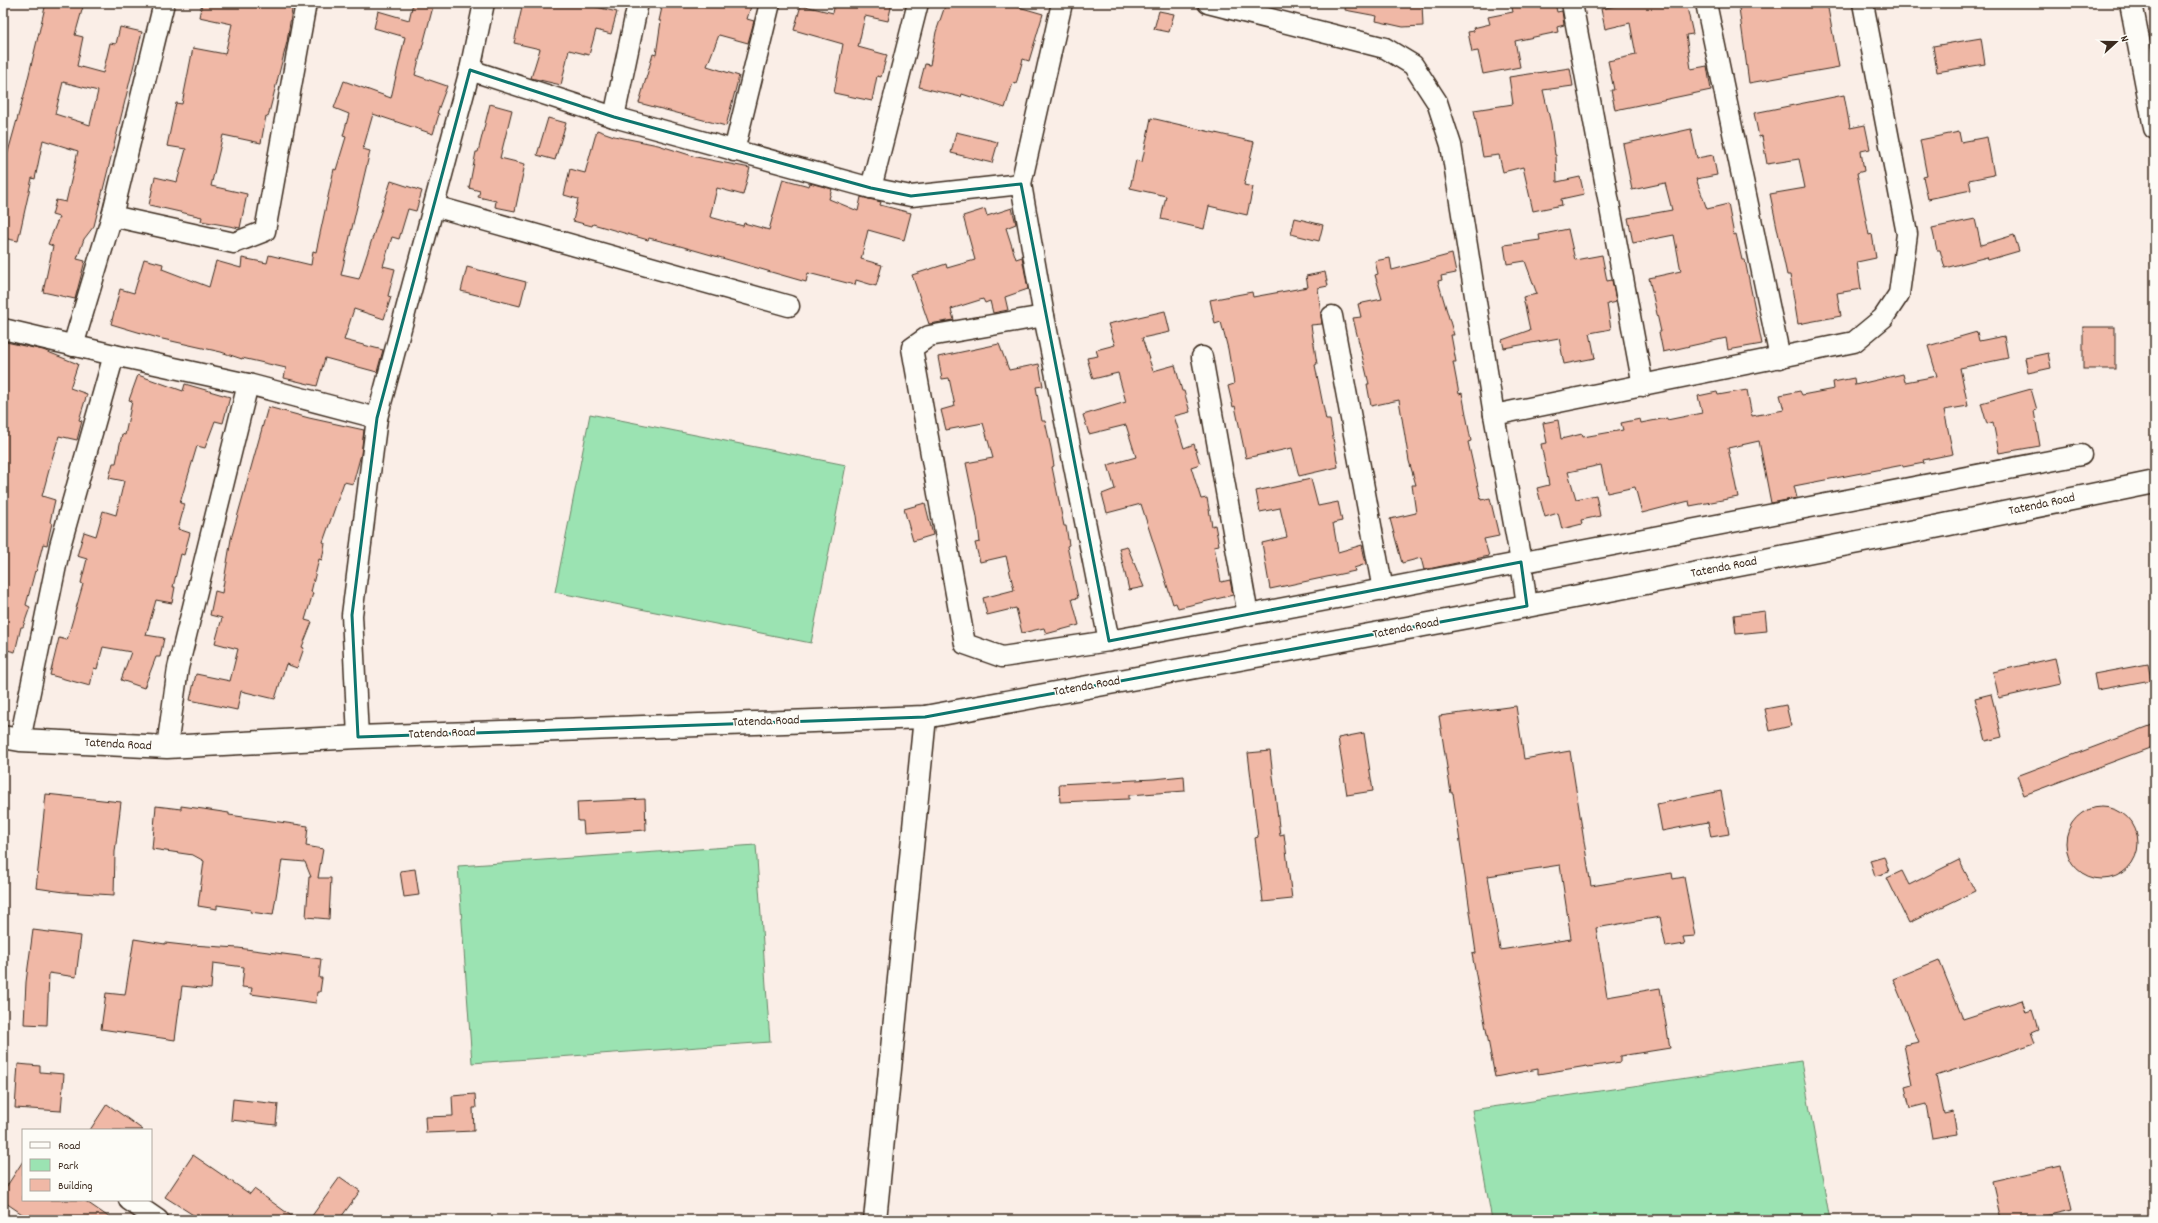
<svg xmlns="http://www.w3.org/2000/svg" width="2158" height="1223" viewBox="0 0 2158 1223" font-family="Dekko,sans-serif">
<rect width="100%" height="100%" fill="#faeee7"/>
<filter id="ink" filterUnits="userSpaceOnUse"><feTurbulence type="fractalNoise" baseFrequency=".025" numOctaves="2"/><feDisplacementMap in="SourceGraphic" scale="8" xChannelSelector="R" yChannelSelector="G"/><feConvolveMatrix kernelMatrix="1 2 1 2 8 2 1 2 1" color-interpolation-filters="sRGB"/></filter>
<g filter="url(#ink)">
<g fill="#9be3b2" stroke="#6b8668">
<polygon points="590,414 846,465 811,643 555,592"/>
<polygon points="756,845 770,1042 472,1063 458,866"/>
<polygon points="1801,1061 1830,1220 1492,1220 1472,1110"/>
</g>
<g fill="#f0b8a6" stroke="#3b2a1e" fill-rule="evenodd">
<path d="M 46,3 L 84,3 L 75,35 L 83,37 L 77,66 L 103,73 L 110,43 L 116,44 L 120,27 L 142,32 L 94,226 L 84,239 L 77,259 L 85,261 L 75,299 L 43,292 L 53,246 L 48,244 L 59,217 L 52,215 L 56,200 L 66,202 L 78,151 L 43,140 L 35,179 L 32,178 L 18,241 L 3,238 L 3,170 L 25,91 ZM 63,82 L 98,91 L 90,125 L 55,114 Z"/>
<polygon points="202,3 293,3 287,42 268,117 266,116 261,143 223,135 211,186 247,194 240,228 201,221 202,217 149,205 155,177 177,182 186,149 167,146 176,103 182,104 193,48 225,54 232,24 199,17"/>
<polygon points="413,3 434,3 415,75 447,86 437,113 439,114 433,134 373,114 363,149 370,151 341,275 359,279 391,181 422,191 416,211 408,209 399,239 392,237 383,266 395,269 388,296 391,297 384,319 354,309 344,340 383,350 377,372 325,358 317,386 284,378 286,368 242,358 242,359 221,352 158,338 111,324 120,289 134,293 144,259 163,264 162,269 209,287 216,261 241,268 242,258 267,263 269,255 311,265 313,251 316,252 334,169 336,170 346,137 343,136 349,114 334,108 344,81 391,98 405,37 374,28 378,11 409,20"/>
<polygon points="523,3 580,3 617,12 611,34 596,30 589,55 569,50 561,85 531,78 540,49 514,43"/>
<polygon points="663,3 752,3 747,19 754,21 748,43 719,35 707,66 739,76 726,126 639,103 653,54 656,55 661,21 659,21"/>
<polygon points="835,3 892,3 888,21 865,16 858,47 887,55 881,77 877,76 872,101 834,93 843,44 794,30 801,5 833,13"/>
<polygon points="946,3 1005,3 1043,14 1029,61 1023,59 1016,84 1013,83 1005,108 962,94 961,97 919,87 925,64 930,65 936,32"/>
<polygon points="1346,3 1422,3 1423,26 1403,27 1376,21 1377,16 1345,10"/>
<polygon points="1511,3 1555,3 1557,12 1562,11 1564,25 1557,27 1558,32 1515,41 1520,67 1483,74 1478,51 1472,52 1468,32 1474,31 1473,28 1490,24 1488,17 1513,12"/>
<polygon points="1629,3 1686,3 1693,34 1686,35 1691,69 1707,66 1711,90 1615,110 1611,90 1614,90 1608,61 1636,55 1630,23 1605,29 1601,9"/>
<polygon points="1767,3 1827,3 1839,67 1749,83 1739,8"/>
<polygon points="1159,11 1174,14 1169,32 1154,29"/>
<polygon points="1981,38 1985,64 1937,72 1933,46"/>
<polygon points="1570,68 1573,86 1543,90 1551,124 1555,155 1556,155 1557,182 1580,177 1584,194 1561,199 1562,205 1533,211 1523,167 1503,172 1499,155 1483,157 1474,110 1513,104 1509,77"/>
<polygon points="1844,95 1850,128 1865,125 1870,149 1861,151 1864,171 1857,173 1869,235 1872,234 1876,258 1857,262 1861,289 1837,293 1841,316 1798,324 1790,275 1787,275 1770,194 1805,188 1799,159 1767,164 1762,136 1759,137 1754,113"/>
<polygon points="490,104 512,110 500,158 525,164 515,211 495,207 496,201 478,197 480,191 469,188 476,152 478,152"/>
<polygon points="548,118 566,123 555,160 537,155"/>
<polygon points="1151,118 1254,142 1244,185 1253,187 1247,215 1209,206 1204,229 1161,219 1166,196 1130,188 1136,160 1142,162"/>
<polygon points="1691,129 1697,158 1713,155 1717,175 1696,179 1707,209 1728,204 1734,235 1736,234 1742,260 1745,260 1762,344 1728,350 1726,338 1663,352 1659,332 1661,332 1649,278 1681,271 1674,235 1633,243 1628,218 1672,210 1665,183 1632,190 1623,144"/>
<polygon points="597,130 614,136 658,145 696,157 750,168 743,195 717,188 710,217 743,226 744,223 769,230 783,179 809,186 810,183 832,189 829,199 858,211 861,197 881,202 880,205 911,213 904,240 868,230 861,259 882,265 876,286 856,280 855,285 808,273 806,282 680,246 649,238 648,240 593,224 592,226 573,221 578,199 564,195 570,169 585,173"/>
<polygon points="956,132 998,142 992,163 951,153"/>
<polygon points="1959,132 1961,142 1987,137 1994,175 1969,180 1971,190 1928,199 1923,177 1927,176 1920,140"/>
<polygon points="1012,208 1016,224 1006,228 1016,259 1022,257 1028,289 1005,297 1008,310 993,313 990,301 985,303 983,299 951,309 954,320 929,324 912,275 946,264 947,268 975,260 963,216 985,209 987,216"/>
<polygon points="1295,218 1323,225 1319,241 1291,234"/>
<polygon points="1975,219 1981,245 2014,235 2019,251 1988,260 1987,257 1945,268 1940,250 1937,250 1932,228"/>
<polygon points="1568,229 1575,260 1602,255 1607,281 1612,280 1616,302 1607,304 1611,329 1590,333 1595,358 1564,364 1559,338 1504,348 1502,340 1530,330 1523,297 1537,294 1525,261 1507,264 1504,245 1540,240 1539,235"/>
<polygon points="1452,254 1456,273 1441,276 1442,280 1438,281 1454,335 1451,335 1456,362 1453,362 1459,394 1462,393 1471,441 1468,442 1481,500 1490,498 1499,536 1484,539 1489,556 1424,570 1421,558 1402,563 1390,519 1416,513 1412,485 1416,485 1409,461 1399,400 1371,406 1367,384 1369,384 1353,318 1361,317 1358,304 1382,299 1375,275 1378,274 1375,261 1390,258 1392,270"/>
<polygon points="467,267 526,282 520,306 461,291"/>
<polygon points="1325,272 1328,286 1318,288 1322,324 1311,325 1317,364 1315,365 1326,420 1330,420 1338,467 1299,476 1292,448 1246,458 1235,406 1233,407 1228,386 1234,384 1228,349 1221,322 1215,324 1210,300 1252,292 1253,297 1308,287 1306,276"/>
<polygon points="1165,311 1170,332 1142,338 1153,371 1175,365 1182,391 1184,391 1190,412 1174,416 1184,448 1194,444 1200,464 1191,467 1201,499 1207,498 1212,526 1215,525 1219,545 1214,546 1221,582 1230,580 1233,595 1178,608 1176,603 1173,604 1141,504 1107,513 1102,494 1115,489 1108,465 1136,457 1126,425 1089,434 1083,415 1126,402 1118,373 1093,379 1087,358 1098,356 1096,350 1115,345 1108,324"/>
<rect x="2083" y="327" width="32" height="42"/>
<polygon points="1977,332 1979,341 2004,336 2008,358 1960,368 1968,406 1944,410 1953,454 1923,460 1924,463 1903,467 1903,465 1877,470 1794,486 1797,498 1771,503 1759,441 1728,448 1738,497 1690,506 1689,501 1642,513 1635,487 1607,493 1601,465 1568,472 1576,499 1596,495 1600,516 1581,520 1582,524 1562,529 1558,513 1545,517 1537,488 1549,485 1541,444 1547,443 1543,423 1558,420 1561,439 1582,434 1583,437 1623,430 1621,423 1640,419 1641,423 1667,418 1667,420 1702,413 1698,396 1717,392 1718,395 1747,390 1752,416 1784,410 1780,395 1800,391 1802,395 1834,389 1833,382 1854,378 1855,385 1903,374 1905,382 1937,376 1928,346"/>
<polygon points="6,342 43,350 78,364 70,388 87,394 79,420 82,421 77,440 59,436 52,459 42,496 55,500 50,522 52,523 47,545 43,544 36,572 35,571 26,605 30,607 23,627 21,627 15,652 3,649 3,355"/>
<polygon points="999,344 1009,370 1039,364 1043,386 1036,387 1042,421 1045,421 1051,448 1054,466 1052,467 1064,526 1066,526 1069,545 1067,546 1078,598 1072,599 1079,625 1046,634 1044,628 1022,633 1016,608 987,615 983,598 1014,590 1006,556 980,562 975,543 980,542 977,517 966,463 993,458 983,423 946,430 941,410 955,406 949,378 942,379 938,357"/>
<polygon points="2048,353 2051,368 2028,373 2025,358"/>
<polygon points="138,375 183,391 185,384 230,397 223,423 215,421 205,448 197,446 180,503 185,504 178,529 190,533 184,555 181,554 173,587 175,587 172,603 156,600 146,635 164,638 160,657 156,657 144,688 121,680 131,652 103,647 97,669 94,668 90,686 50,675 59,638 67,640 83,584 81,583 87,559 77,556 84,532 96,536 103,511 116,515 124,481 109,478 113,463 116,463 122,434 125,435 132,401 129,400"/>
<polygon points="2031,389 2037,410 2034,411 2040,446 1999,453 1993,422 1987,424 1981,403"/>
<polygon points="268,407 309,418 364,430 361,454 353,484 344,482 323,542 325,543 322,560 319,559 311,592 313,593 305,620 312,622 302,647 304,648 297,668 286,664 275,699 241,691 237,710 190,700 196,674 230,681 238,649 215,643 222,618 210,615 215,591 222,593 231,539"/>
<polygon points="1311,479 1318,506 1338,502 1342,521 1333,523 1338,552 1362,545 1366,564 1354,568 1355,571 1270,589 1262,543 1287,537 1280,508 1260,512 1256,491"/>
<polygon points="925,503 933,535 913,541 904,509"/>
<polygon points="1127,546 1144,587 1129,590 1119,548"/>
<polygon points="1765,611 1767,631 1736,634 1734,615"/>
<polygon points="2055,658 2061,684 1999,698 1993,672"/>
<polygon points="2148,664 2151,680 2097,690 2094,674"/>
<polygon points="1991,694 2002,737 1986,741 1975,698"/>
<polygon points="1786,705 1791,726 1770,731 1765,709"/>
<path d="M 1516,706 L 1524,759 L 1570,751 L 1591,886 L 1672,873 L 1673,879 L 1684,877 L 1695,936 L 1683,937 L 1685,944 L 1666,947 L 1660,917 L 1596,928 L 1607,997 L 1660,988 L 1670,1048 L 1620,1056 L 1620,1062 L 1588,1067 L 1587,1066 L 1538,1074 L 1538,1069 L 1495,1077 L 1472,954 L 1476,953 L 1453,793 L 1451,793 L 1439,716 ZM 1560,865 L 1571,939 L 1500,950 L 1488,876 Z"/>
<polygon points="2155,724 2155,746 2024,795 2017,776"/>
<polygon points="1364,733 1373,791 1347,795 1338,738"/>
<polygon points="1270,751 1280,835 1284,834 1292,899 1263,902 1255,838 1258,837 1248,753"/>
<polygon points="1184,776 1185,791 1129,795 1129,799 1060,802 1059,784 1154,779"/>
<polygon points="1721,791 1729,834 1711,837 1708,822 1662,831 1657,804"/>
<polygon points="46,794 121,802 115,852 114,895 64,892 36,888"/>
<polygon points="645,799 646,830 584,834 583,821 578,821 577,802"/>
<polygon points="156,806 181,809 181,806 203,809 229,813 229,815 308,826 306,846 323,849 318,878 331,878 329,919 306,917 309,877 311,877 305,862 282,860 273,915 250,912 251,910 217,905 217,909 198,906 204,861 193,855 152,849"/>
<circle cx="2102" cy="843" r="36"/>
<polygon points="1884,856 1889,872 1875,876 1870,860"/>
<polygon points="1959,860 1975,891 1909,923 1887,878 1902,871 1909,885"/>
<polygon points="415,869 419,895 404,897 400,871"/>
<polygon points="33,930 81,936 76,977 49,973 47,1025 24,1024 26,982"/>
<polygon points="134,939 165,944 165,943 192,946 192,945 238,948 321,959 319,978 322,978 320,992 317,992 316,1003 251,994 252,988 242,987 244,967 213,963 211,989 182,986 175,1040 101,1029 106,993 125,995"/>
<polygon points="1939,960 1963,1019 2022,1000 2026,1012 2032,1010 2038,1029 2031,1032 2035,1043 1936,1076 1944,1114 1953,1112 1957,1134 1932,1138 1926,1104 1910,1108 1905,1087 1912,1085 1904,1045 1919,1042 1893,979"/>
<polygon points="18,1064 40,1066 40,1072 64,1074 61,1111 15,1108"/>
<polygon points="475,1094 476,1108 473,1108 474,1131 426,1133 425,1117 453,1116 452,1096"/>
<polygon points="233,1099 278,1104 276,1125 231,1120"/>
<polygon points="107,1104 128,1119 143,1130 90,1130"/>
<polygon points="193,1155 250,1194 254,1189 297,1220 201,1220 187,1211 165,1197"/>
<polygon points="23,1161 23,1200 84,1200 113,1220 31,1220 3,1201 3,1192"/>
<polygon points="2060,1166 2070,1210 2026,1220 2002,1220 1993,1181"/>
<polygon points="340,1177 360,1191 339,1220 309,1220"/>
</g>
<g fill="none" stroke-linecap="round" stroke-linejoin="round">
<g stroke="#3b2a1e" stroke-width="23">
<g id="street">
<polyline points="1062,3 1021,184 1044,316 1109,641"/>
<polyline points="1208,3 1385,48 1413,65 1437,102 1451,145 1494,415 1521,562 1527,606"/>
<polyline points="1572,3 1643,386"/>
<polyline points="1706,3 1780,358"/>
<polyline points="470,70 614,117 871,188 911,196 1021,184"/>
<polyline points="614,117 638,3"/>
<polyline points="734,151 770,3"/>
<polyline points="871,188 918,3"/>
<polyline points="434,206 789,306"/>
<polyline points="112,216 234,243 265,231 306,3"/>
<polyline points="1044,316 929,336 912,348 965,644 1002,657 1109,641 1248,615 2081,455"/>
<polyline points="1332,316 1383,590"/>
<polyline points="3,329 114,355 248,384 377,418"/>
<polyline points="73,346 112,216 164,3"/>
<polyline points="1202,357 1248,615"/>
<polyline points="1494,415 1854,342 1883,318 1899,294 1907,234 1863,3"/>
<polyline points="358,737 352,615 377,418 470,70 484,3"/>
<polyline points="20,740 60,546 114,355"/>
<polyline points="167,747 178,668 248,384"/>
<polyline points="129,1200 158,1220"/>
</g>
</g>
<g stroke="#3b2a1e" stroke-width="25">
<g id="secondary">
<polyline points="3,737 20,740 167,747 358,737 925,717 1527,606 1920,530 2155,482"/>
<polyline points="875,1220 925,717"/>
</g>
</g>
<g stroke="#3b2a1e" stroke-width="25">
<polyline id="primary" points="2131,3 2155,128"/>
</g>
<use href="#street" stroke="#fdfcf7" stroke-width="20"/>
<use href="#secondary" stroke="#fdfcf7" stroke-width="22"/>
<use href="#primary" stroke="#fdfcf7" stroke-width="22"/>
</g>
</g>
<path fill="none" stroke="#0f766e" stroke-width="3" stroke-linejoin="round" d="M 470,70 L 614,117 L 871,188 L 911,196 L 1021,184 L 1109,641 L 1521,562 L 1527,606 L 925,717 L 358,737 L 352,615 L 377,418 Z"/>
<g text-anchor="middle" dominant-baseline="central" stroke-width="3" stroke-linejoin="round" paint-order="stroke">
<g font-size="13" fill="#3b2a1e" stroke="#fdfcf7">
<text transform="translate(2042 505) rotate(-12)">Tatenda Road</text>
<text transform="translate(1724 568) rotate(-11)">Tatenda Road</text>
<text transform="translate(1406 629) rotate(-11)">Tatenda Road</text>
<text transform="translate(1087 687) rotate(-10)">Tatenda Road</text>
<text transform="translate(766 722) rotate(-2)">Tatenda Road</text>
<text transform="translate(442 734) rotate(-2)">Tatenda Road</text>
<text transform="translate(118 745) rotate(3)">Tatenda Road</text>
</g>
</g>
<rect width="2158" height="1223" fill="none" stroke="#fdfcf7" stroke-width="16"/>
<rect x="8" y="8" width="2142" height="1207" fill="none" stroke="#3b2a1e" stroke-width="1.5" filter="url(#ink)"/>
<rect x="22" y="1129" width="130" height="72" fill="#fdfcf7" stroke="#afa8a0"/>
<rect x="30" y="1142" width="20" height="6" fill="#fdfcf7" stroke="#afa8a0"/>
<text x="58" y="1149" font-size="12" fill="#3b2a1e">Road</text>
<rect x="30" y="1159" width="20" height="12" fill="#9be3b2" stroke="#afa8a0"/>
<text x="58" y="1169" font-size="12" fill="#3b2a1e">Park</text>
<rect x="30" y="1179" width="20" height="12" fill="#f0b8a6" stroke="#afa8a0"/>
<text x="58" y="1189" font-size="12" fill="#3b2a1e">Building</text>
<g transform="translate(2116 42) rotate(69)" stroke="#fdfcf7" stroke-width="3" paint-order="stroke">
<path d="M0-3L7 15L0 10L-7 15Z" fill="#3b2a1e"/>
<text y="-6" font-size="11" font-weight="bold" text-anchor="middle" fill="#3b2a1e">N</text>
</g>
</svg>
